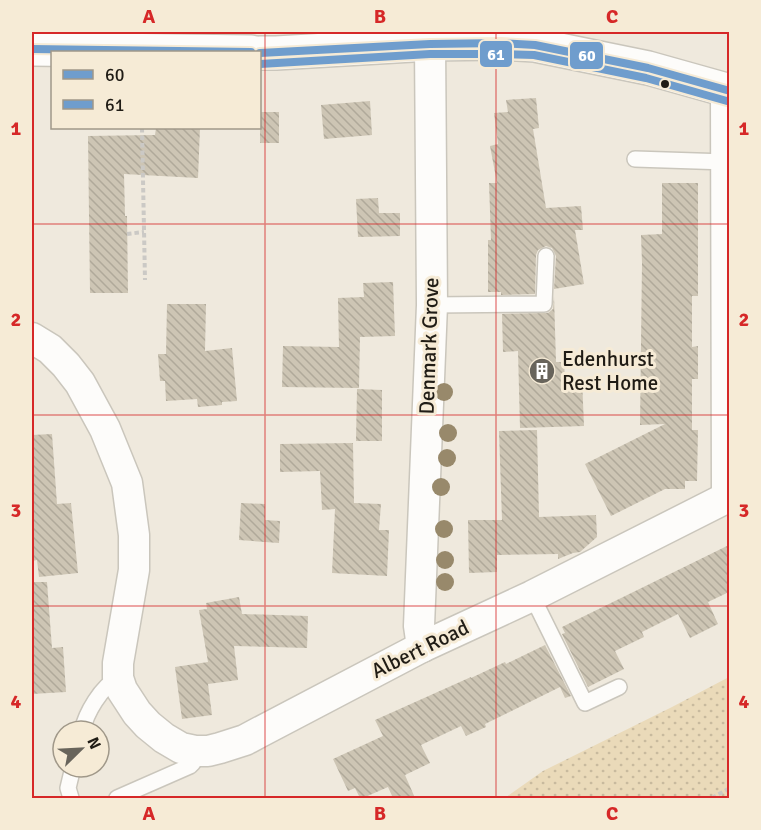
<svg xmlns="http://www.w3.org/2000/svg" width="761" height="830" viewBox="0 0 761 830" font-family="Signika,sans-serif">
<defs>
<pattern id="green-dots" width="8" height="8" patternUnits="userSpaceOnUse" patternTransform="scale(1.5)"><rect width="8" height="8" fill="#eadab9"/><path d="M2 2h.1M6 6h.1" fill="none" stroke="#c8ba9e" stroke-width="1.8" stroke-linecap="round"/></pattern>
<pattern id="building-back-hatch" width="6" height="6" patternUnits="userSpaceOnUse" patternTransform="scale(1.5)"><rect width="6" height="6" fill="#cdc5b4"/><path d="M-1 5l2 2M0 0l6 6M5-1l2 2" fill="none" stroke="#b0a99a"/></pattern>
</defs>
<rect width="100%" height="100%" fill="#efe9dd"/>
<polygon fill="url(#green-dots)" points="729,677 729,798 505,798 543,771 672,707"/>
<g fill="url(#building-back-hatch)">
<polygon points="536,98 539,128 533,129 546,208 581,206 583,230 575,230 584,284 554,289 556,256 552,248 546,246 538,250 536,255 535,294 501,295 501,292 488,292 488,240 491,240 489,183 497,183 490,146 498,144 494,113 508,112 506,100"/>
<polygon points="370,101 372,135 324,139 321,105"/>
<rect x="260" y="112" width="19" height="31"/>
<polygon points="156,128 200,128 198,178 124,174 125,216 127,216 128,293 90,293 88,136 155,135"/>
<polygon points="662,183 698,183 698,296 692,296 692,347 698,346 698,379 692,379 692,430 698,430 697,481 685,481 685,489 665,489 611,516 585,464 665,424 640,425 642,263 641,235 662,234"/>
<polygon points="378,198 379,213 400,213 400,236 358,237 356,199"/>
<polygon points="393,282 395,336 360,337 359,388 282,387 283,346 339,347 338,298 364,297 363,283"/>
<polygon points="554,296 556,362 564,362 565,379 582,379 584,426 520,428 518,351 503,352 502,314 548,313 553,309"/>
<polygon points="167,304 206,304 205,351 232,348 237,401 222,402 222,405 198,407 197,399 166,401 165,381 160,381 158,354 166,354"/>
<polygon points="357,389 382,390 382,441 356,441"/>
<polygon points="537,430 539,517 596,515 597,537 580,552 573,553 558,559 558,554 497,555 497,572 469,573 468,520 502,520 499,431"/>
<polygon points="52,434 57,504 71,503 78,573 39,577 37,560 32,561 32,435"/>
<polygon points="353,443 354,503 381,504 379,530 389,530 387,576 332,573 335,509 322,510 320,471 280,472 280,444"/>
<polygon points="241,503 265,504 265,520 280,521 279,543 239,540"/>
<polygon points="729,545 729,592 708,602 718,624 690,638 678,614 642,632 644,637 615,651 624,669 588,687 562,634 565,633 562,627"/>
<polygon points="32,582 47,582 52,648 63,647 66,692 32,694"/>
<polygon points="239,597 242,614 308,616 307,648 234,646 238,680 208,684 212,715 182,719 175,667 208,662 199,610 207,609 206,603"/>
<polygon points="545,645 571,696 565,698 560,687 485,724 486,727 466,736 461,726 421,745 430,763 405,775 415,798 393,798 388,787 363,798 360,798 355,788 348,791 333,759 383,736 375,720 471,677 471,678 505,662 506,664"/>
</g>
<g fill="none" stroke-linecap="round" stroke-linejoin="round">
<g stroke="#cac6bc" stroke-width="18">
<g id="lane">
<polyline points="635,159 727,162"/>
<polyline points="432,305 544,304 546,256"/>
<polyline points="532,596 585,703 619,687"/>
<path d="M 82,731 C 86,713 101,687 118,678"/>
<polyline points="71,798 68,788 73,767"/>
<polyline points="117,798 190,766 193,763 195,751"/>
</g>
</g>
<g stroke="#cac6bc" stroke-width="33">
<g id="street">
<polyline points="726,90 727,497"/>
<polyline points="32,338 50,349 66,365 80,383 105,429 127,483 134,535 134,570 118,663 118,678 122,690 137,713 148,725 164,738 181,748 195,751 208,751 220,748 245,740 258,733 422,647 532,596 730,496"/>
<polyline points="422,647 419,626 432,305 430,44"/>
</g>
</g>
<g stroke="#cac6bc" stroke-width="36">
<g id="secondary">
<polyline points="32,49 251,52"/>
<polyline points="260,53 276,53 430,44 501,43 535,45 648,68 730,91"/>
</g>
</g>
<g stroke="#cbc9c5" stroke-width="4" stroke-dasharray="4.5 3" stroke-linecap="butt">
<polyline points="142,128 145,280"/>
<polyline points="127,234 144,232"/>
<polyline points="712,798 730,788"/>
</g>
<use href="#lane" stroke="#fdfcfa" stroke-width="15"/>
<use href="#street" stroke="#fdfcfa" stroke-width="30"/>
<use href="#secondary" stroke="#fdfcfa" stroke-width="33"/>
<g stroke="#f6ebd6" stroke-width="12">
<g id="bus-1">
<polyline points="32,49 251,52"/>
<polyline points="260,53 430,44 501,43 535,45 648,68 730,91"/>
</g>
</g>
<g stroke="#f6ebd6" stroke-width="12">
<polyline id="bus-2" points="260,64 430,54 501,54 534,55 646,78 727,101"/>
</g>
<use href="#bus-1" stroke="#6f9dcd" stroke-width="8"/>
<use href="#bus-2" stroke="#6f9dcd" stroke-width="8"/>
</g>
<g fill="#98896b">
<circle cx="444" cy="392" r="9"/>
<circle cx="448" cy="433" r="9"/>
<circle cx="447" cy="458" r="9"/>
<circle cx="441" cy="487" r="9"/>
<circle cx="444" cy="529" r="9"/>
<circle cx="445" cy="560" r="9"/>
<circle cx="445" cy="582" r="9"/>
</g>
<path fill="none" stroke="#d62828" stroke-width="1.5" stroke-opacity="0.55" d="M 265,32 L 265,798M 496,32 L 496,798M 32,224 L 730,224M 32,415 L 730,415M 32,606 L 730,606"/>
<defs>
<g id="building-disc" transform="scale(1.35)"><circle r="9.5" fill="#68645b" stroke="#f6ebd6"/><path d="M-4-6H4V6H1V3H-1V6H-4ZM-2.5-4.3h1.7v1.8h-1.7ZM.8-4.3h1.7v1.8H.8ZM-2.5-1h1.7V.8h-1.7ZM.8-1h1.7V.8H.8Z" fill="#fff"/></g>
</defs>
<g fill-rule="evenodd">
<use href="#building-disc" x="542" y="371"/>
</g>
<circle fill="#201c15" stroke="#f6ebd6" stroke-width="2" cx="665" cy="84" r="5"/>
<g text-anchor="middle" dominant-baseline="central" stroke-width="6" stroke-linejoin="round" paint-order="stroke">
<g font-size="21" fill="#201c15" stroke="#f6ebd6">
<text transform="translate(429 346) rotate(-88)">Denmark Grove</text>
<text transform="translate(420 649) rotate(-26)">Albert Road</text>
</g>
<g font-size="21" fill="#201c15" stroke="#f6ebd6" text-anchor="start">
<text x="562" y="359">Edenhurst<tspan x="562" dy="24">Rest Home</tspan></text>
</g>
</g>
<g stroke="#f6ebd6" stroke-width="2">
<rect x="479" y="40" width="34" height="28" rx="6" fill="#6f9dcd"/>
<rect x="569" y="41" width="35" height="29" rx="6" fill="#6f9dcd"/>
</g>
<g font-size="16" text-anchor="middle" font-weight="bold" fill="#fff">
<text x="496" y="60">61</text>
<text x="587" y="61">60</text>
</g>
<rect width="761" height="830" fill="none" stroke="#f6ebd6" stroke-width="66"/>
<rect x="51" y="51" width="210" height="78" fill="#f6ebd6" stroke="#a09889" stroke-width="1.5"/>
<rect x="63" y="70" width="30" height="9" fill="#6f9dcd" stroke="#a09889" stroke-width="1.5"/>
<text x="105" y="81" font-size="18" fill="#201c15">60</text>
<rect x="63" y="100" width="30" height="9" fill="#6f9dcd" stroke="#a09889" stroke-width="1.5"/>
<text x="105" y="111" font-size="18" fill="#201c15">61</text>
<g transform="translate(81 749) rotate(66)"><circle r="28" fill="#f6ebd6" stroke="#a09889" stroke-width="1.5"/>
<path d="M0-4.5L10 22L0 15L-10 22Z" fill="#68645b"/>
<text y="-9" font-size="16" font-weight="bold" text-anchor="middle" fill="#201c15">N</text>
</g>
<rect x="33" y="33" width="695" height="764" fill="none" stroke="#d62828" stroke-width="2"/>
<g font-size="20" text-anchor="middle" font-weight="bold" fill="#d62828">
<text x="149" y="23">A</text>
<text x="380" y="23">B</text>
<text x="612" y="23">C</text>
<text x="16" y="135">1</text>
<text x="744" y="135">1</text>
<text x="16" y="326">2</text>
<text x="744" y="326">2</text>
<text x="16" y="517">3</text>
<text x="744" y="517">3</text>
<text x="16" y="708">4</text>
<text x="744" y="708">4</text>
<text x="149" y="820">A</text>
<text x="380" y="820">B</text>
<text x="612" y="820">C</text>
</g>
</svg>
